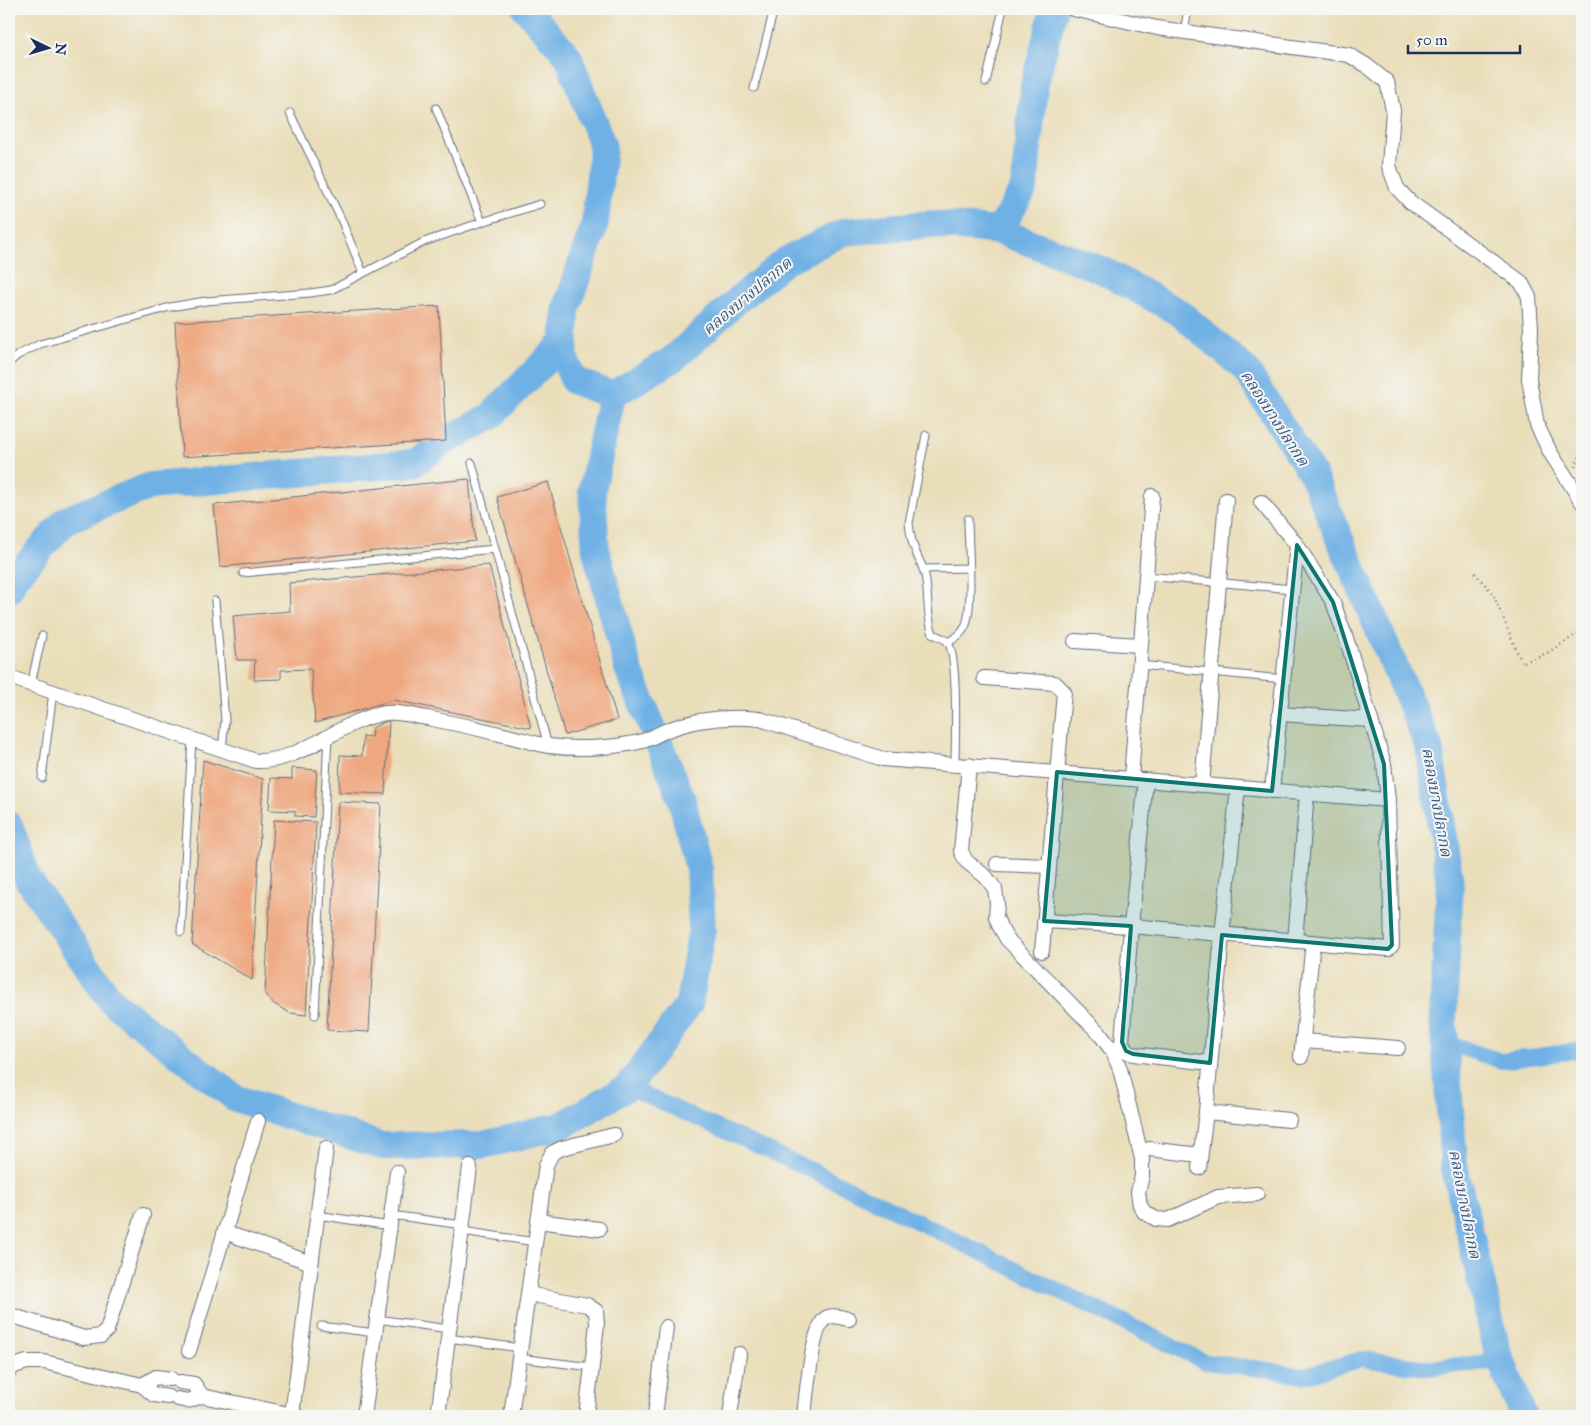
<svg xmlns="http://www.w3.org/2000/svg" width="1591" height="1425" viewBox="0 0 1591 1425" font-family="'IM FELL Great Primer','Noto Serif Thai',serif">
<rect width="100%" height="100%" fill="#f6f6f2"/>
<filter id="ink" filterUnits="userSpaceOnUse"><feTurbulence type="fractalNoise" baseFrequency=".02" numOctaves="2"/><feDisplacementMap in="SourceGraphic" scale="10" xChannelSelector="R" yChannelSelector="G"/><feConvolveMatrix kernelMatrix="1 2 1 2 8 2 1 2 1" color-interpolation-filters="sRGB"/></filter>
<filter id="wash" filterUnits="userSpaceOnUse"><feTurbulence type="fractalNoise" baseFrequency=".0096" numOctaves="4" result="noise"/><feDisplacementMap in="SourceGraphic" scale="20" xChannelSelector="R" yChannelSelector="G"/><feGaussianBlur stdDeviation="1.12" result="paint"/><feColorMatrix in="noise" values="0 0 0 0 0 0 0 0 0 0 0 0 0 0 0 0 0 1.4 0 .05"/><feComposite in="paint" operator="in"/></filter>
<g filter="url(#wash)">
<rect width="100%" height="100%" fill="#eadeba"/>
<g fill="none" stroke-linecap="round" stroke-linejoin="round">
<g stroke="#70b1e5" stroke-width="16">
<polyline points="1444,1042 1501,1061 1582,1050"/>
<polyline points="628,1087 828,1178 1205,1362 1269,1370 1302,1376 1362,1359 1428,1368 1501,1361"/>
</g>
<g stroke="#70b1e5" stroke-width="28">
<polyline points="526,9 568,56 603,147 595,223 566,310 564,357 574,381 612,395 673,359 738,300 785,261 844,232 932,224 999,231 1102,270 1180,313 1246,370 1312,474 1429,747 1450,883 1443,1017 1454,1165 1497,1350 1523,1416"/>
<polyline points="999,231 1024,188 1034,86 1054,9"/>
<polyline points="9,590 14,579 66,520 150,486 414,463 446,441 490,417 564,342"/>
<polyline points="9,825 28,879 112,1002 235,1098 382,1146 483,1145 561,1126 628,1087 689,1004 702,929 699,869 681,797 628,668 596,551 592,490 612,395"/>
</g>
</g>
<g id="blocks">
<g fill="#eea77f">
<polygon points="439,306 446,441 182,457 175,322"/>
<polygon points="469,479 475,541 220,567 214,505"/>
<polygon points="548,482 617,720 565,735 497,497"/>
<polygon points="489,565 531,728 393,700 315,723 311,669 281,670 281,679 254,680 255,660 237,660 233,616 290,611 289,583"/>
<polygon points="389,720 385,794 339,792 340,755 362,756 363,736 371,737 372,728"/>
<polygon points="203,760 263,779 252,980 192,944"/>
<polygon points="292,768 317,770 314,817 295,816 295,811 269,810 271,778 292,779"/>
<polygon points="338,802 381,804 369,1032 327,1030"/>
<polygon points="274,820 316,822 306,1015 290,1013 283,1009 274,1004 265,994"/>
</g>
</g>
</g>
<g filter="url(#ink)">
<use href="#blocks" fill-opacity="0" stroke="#636c7e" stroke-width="1"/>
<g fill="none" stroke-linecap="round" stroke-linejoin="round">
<g stroke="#636c7e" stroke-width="9">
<g id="lane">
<polyline points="1184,32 1188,9"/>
<polyline points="986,82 1003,9"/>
<polyline points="754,88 774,9"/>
<polyline points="436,108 482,222"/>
<polyline points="290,113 341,219 363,273"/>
<polyline points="9,363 18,355 40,344 170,307 206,301 310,293 331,290 424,242 482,222 540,204"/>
<path d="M 926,435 L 909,523 C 910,532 911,541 915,550 C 918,559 923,566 925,575 C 929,595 926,615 933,634 C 937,636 944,638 947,641 C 959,653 955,743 955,764"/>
<polyline points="472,463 495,549"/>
<polyline points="923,569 969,568"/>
<polyline points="243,573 495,549 548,746"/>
<polyline points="1145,576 1293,589"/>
<polyline points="215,601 225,720 222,750"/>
<path d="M 948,642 C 955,638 961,635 965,627 C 974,608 968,543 968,519"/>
<polyline points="1139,665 1284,679"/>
<polyline points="31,684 42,636"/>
<polyline points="42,778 53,692"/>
<polyline points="181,932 192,740"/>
<polyline points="315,1015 328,735"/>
<polyline points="317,1215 390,1226"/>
<polyline points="391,1215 463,1225"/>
<polyline points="462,1231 535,1242"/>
<polyline points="377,1319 449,1329"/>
<polyline points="321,1326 375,1333"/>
<polyline points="448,1338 520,1348"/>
<polyline points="519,1358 591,1367"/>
</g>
</g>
<g stroke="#636c7e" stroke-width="16">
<g id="street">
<polyline points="1073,9 1157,28 1349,55 1366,65 1387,82 1393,110 1389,166 1397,188 1410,202 1521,282 1529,297 1531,329 1529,379 1537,425 1550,452 1582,502"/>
<polyline points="1075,641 1140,645"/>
<path d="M 9,677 L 256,761 C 302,763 340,720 386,713 C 400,711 413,716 427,718 C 454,723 481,729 508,736 C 521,739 535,744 549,746 C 577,750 611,748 639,742 C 649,740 658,734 667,730 C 696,719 729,716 760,719 L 883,759 L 1388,800"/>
<polyline points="984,678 1055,683 1064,692 1042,951"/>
<polyline points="1280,714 1371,720"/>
<polyline points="969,765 961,851 966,861 986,877 995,889 997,903 996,917 1000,927 1007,939 1100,1034 1113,1052 1120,1069 1142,1159 1142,1176 1138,1192 1140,1205 1144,1212 1156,1219 1168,1220 1218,1197 1257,1194"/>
<polyline points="1131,779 1152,496"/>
<polyline points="1146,780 1131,926 1122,1042 1126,1051 1133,1054 1210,1063"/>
<polyline points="1202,785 1226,500"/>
<polyline points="1272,791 1297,545"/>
<polyline points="997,864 1048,866"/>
<polyline points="1044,921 1131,926 1388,949 1392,945 1388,800 1384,764 1349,647 1333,602 1297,545 1261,502"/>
<polyline points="1295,941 1307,793"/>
<polyline points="1303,1041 1398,1048"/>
<polyline points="1301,1057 1313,942"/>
<polyline points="1206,1112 1289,1120"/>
<polyline points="1149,1149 1200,1155"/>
<polyline points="1199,1168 1206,1112 1222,935 1238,788"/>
<polyline points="538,1221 599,1229"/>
<polyline points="224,1232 311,1263"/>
<polyline points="528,1294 587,1305 596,1311 597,1324 586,1416"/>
<polyline points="9,1320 10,1315 84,1338 101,1336 107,1330 143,1215"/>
<polyline points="189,1351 258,1121"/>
<polyline points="9,1371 14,1366 27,1362 44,1362 142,1385 154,1395 168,1397"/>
<polyline points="180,1382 194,1384 202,1396"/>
<polyline points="142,1385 156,1377 171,1379"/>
<polyline points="178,1399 188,1401 202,1396 298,1416"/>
<polyline points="292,1415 326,1148"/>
<polyline points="364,1416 397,1172"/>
<polyline points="438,1416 470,1167"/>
<polyline points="511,1416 546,1165 552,1153 562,1148 614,1135"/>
<polyline points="655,1416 666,1327"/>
<polyline points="730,1416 739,1354"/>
<path d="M 804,1416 C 806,1398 812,1326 826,1318 C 832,1314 842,1318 849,1319"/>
</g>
</g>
<g stroke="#636c7e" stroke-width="2.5" stroke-dasharray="1 4" stroke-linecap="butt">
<polyline points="1575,467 1582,451"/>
<polyline points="1475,573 1493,594 1522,663 1547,653 1582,631"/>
<polyline points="1580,1340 1582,1339"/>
</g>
<use href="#lane" stroke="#fff" stroke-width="7"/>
<use href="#street" stroke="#fff" stroke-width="14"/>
</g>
</g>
<path fill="#0f766e" fill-opacity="0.2" stroke="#0f766e" stroke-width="4" stroke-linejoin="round" d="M 1297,545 L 1333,602 L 1384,764 L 1392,945 L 1388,949 L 1222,935 L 1210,1063 L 1133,1054 L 1126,1051 L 1122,1042 L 1131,926 L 1044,921 L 1057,772 L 1272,791 Z"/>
<g text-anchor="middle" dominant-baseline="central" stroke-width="4" stroke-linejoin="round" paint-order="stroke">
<g font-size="16" font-style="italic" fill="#355686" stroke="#f6f6f2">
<text transform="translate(747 296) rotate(-40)">คลองบางปลากด</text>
<text transform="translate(1275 418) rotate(57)">คลองบางปลากด</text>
<text transform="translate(1437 802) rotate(80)">คลองบางปลากด</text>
<text transform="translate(1465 1204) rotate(79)">คลองบางปลากด</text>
</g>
</g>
<rect width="1591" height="1425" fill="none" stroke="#f6f6f2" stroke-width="30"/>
<g transform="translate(48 48) rotate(95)" stroke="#f6f6f2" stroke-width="4" paint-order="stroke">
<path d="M0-4L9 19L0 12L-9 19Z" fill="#1b2f5e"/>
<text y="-8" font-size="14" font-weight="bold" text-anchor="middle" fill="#1b2f5e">N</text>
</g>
<path d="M1408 45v8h112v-8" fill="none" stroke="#1b2f5e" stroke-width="2.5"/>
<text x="1416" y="45" font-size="15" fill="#1b2f5e" stroke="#f6f6f2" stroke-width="4" paint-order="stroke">50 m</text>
</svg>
